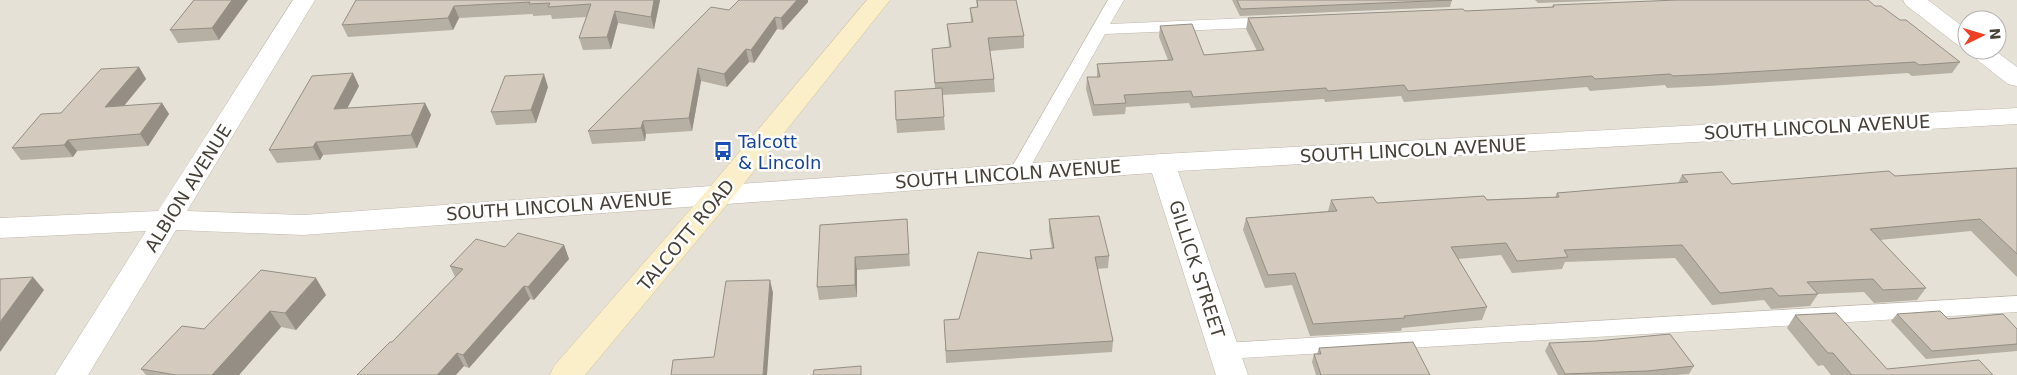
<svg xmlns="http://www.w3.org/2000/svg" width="2017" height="375" viewBox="0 0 2017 375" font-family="'DejaVu Sans',sans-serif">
<rect width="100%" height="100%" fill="#f3efe8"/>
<path fill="#e6e1d6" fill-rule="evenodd" d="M 0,0 L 2017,0 L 2017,375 L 0,375 ZM 1967,20 L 1997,20 L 1997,50 L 1967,50 Z"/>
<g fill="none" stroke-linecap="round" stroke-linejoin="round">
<g stroke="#beb7ab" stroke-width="1">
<g id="lane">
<polygon points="1108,0 1124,0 1110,24 1273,17 1279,19 1281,22 1279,25 1273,27 1105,34 1024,178 1017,180 1010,178 1008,174"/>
<polygon points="2017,296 2017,312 1224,359 1216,357 1213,351 1216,345 1224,343"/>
</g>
</g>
<g stroke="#beb7ab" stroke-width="1">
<g id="street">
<polygon points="293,0 315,0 187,211 303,215 1162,154 2017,108 2017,124 1178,171 1248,375 1216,375 1152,173 303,235 176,230 88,375 55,375 146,231 0,238 0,218 158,211"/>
<polygon points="1903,0 1928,0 1967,30 1967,48 1959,46 1906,5"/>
<polygon points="1967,50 1994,50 2017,67 2017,86 2008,84 1971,55"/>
</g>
</g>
<g stroke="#d0c199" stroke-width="1">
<polygon id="secondary" points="867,0 890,0 730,201 585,375 550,375 554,366 710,187"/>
</g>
<use href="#lane" fill="#fff" fill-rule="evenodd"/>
<use href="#street" fill="#fff" fill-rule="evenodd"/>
<use href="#secondary" fill="#fbefc9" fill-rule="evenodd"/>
</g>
<g fill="#b6afa3">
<polygon points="194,0 248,0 219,40 178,43 170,30"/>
<polygon points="356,0 660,0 654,29 618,23 611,49 583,50 579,38 587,17 552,19 551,15 533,16 533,14 459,18 453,30 348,37 342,25"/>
<polygon points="739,0 808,0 808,2 783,30 777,29 754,63 749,62 727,87 701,81 692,131 646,134 645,141 592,144 588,131 729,10"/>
<polygon points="976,0 1016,0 1024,36 1024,48 990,51 994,79 995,92 942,95 945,130 897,133 896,120 935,89 932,49 949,47 947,24 971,22 970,8 977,7"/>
<polygon points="1232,0 1452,0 1450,7 1240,16"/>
<polygon points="1535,0 1618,0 1538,3"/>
<polygon points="1553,5 1875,6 1900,20 1960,62 1952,73 1912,76 1908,73 1709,86 1667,88 1665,85 1590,91 1587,87 1404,102 1401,96 1325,102 1324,99 1191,108 1189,103 1126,107 1125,114 1093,116 1086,89 1087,77 1097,77 1097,64 1168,60 1159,37 1160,26 1204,55 1257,51 1246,29 1248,18 1465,11 1552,7"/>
<polygon points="139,67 146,79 124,106 162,103 169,114 148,146 77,151 73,157 21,160 12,148 61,113"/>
<polygon points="359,86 347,108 425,103 431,115 417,148 323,155 320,160 277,163 269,150"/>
<polygon points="548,87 536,123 496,125 491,112"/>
<polygon points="2017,168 2017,277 1971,231 1880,240 1926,288 1917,300 1874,303 1864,292 1818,294 1810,306 1771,309 1764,300 1712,305 1675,258 1565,262 1562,269 1512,273 1501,255 1458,259 1487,307 1482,320 1402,328 1401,331 1310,336 1292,285 1265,288 1243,230 1246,218 1328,211 1331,200 1377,203 1555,197 1557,193 1678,183 1682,175 1732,184 1895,176"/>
<polygon points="907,219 910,266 857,270 857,297 819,300 817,287 820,225"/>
<polygon points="1049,219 1109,256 1108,268 1097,269 1113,341 1112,352 946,363 944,320 959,319 1030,259 1030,250 1052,249 1049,231"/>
<polygon points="564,245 569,259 534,300 530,299 469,368 392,342 455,277 450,266 505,247"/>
<polygon points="326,295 296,330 281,327 239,375 146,375 141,369 204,329"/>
<polygon points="1897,314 1948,319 2017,329 2017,351 1926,359 1891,321"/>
<polygon points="1795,315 1887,369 1993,375 1831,375 1823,365 1818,366 1787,328"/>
<polygon points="1549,343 1694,366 1689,374 1677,375 1558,375 1545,351"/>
<polygon points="1319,348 1430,375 1316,375 1312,362 1314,354 1317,354"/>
</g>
<g fill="#948e85">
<polygon points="232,0 248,0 219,40 212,28"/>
<polygon points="654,0 660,0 654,29 651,17"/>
<polygon points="797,0 808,0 808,2 783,30 781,18"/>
<polygon points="454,6 459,18 453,30 448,18"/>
<polygon points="615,11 618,23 611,49 607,37"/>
<polygon points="775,17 777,29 754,63 751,50"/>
<polygon points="746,49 749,62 727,87 724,74"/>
<polygon points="139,67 146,79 113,119 105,107"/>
<polygon points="698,68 701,81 692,131 689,118"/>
<polygon points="353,73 359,86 340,122 334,109"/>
<polygon points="544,74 548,87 536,123 531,110"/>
<polygon points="162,103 169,114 148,146 140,134"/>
<polygon points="425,103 431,115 417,148 411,135"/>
<polygon points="643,121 646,134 645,141 641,128"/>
<polygon points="68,140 77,151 73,157 64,145"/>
<polygon points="316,142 323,155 320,160 313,147"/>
<polygon points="564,245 569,259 534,300 528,287"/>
<polygon points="855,257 857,270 857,297 855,285"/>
<polygon points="33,277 44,290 0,352 0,322"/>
<polygon points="316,278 326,295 296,330 285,313"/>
<polygon points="770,280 773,293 767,375 763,375"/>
<polygon points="524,286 530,299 469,368 463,355"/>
<polygon points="270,311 281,327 239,375 212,375"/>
<polygon points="457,353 464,366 456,375 437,375"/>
</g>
<g fill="#d4cbbe" stroke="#948e85">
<polygon points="194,0 232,0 212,28 170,30"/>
<polygon points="356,0 654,0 651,17 615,11 607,37 579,38 591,4 548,7 550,3 529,4 530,2 454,6 448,18 342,25"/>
<polygon points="739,0 797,0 781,18 775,17 751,50 746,49 724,74 698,68 689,118 643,121 641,128 588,131 711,7 729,10"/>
<polygon points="977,0 1016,0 1024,36 988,38 994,79 935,83 932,49 951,47 947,24 973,22 970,8 978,7"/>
<polygon points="1237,0 1452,0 1241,9"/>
<polygon points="1677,0 1868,0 1875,6 1881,6 1900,20 1906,20 1960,62 1919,65 1915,62 1715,74 1673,76 1670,74 1595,79 1592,76 1408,91 1404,85 1328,91 1326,88 1193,97 1191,91 1124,95 1126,103 1094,105 1087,77 1100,77 1097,64 1173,60 1160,26 1192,24 1204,55 1264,50 1248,18 1463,9 1465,11 1554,7 1553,5"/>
<polygon points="139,67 105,107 162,103 140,134 68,140 64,145 12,148 41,114 61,113 101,69"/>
<polygon points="353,73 334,109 425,103 411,135 316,142 313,147 269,150 312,76"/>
<polygon points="544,74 531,110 491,112 505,76"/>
<polygon points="942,88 944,117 896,120 895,91"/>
<polygon points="2017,168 2017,254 1980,219 1870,229 1926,288 1883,290 1873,279 1807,282 1818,294 1779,296 1772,288 1720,293 1682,245 1564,250 1568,257 1517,261 1506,243 1451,247 1487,307 1404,316 1405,318 1313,324 1295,273 1268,275 1246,218 1337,211 1331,200 1373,197 1377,203 1484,196 1487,200 1559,197 1557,193 1688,182 1682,175 1722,172 1732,184 1889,171 1895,176"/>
<polygon points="1099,216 1109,256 1095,257 1113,341 946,351 944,320 959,319 978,252 1032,259 1030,250 1054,248 1049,219"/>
<polygon points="907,219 909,254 855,257 855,285 817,287 820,225"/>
<polygon points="518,233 564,245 528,287 524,286 463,355 457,353 437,375 357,375 390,342 392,342 463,269 450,266 476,239 505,247"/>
<polygon points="261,270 316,278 285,313 270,311 212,375 176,375 141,369 182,326 204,329"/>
<polygon points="33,277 0,322 0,279"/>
<polygon points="770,280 763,375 671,375 673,360 714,357 726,281"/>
<polygon points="1940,311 1948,319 2003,314 2017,329 2017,344 1932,351 1897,314"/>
<polygon points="1836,313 1887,369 1979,360 1993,375 1852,375 1833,353 1828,353 1795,315"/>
<polygon points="1670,334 1694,366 1647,371 1565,374 1549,343 1596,341"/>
<polygon points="1413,342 1430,375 1321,375 1314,354 1321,354 1319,348"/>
<polygon points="861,366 861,375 813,375 814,370"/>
</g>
<defs>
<g id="bus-bare" transform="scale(1.5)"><path d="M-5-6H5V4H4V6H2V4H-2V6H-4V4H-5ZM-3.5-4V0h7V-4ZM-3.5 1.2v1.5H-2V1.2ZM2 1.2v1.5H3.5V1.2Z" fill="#1a4fb4" stroke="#fff" stroke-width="2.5" paint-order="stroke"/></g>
</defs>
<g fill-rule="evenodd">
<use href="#bus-bare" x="723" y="151"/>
</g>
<g text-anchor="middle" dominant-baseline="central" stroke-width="5" stroke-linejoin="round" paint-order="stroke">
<g font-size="18" fill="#464037" stroke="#fff">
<text transform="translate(1817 127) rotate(-3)">SOUTH LINCOLN AVENUE</text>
<text transform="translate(1413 150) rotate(-3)">SOUTH LINCOLN AVENUE</text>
<text transform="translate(1008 174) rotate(-4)">SOUTH LINCOLN AVENUE</text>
<text transform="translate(188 188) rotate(-58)">ALBION AVENUE</text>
<text transform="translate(559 206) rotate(-4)">SOUTH LINCOLN AVENUE</text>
<text transform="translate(686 235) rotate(-50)">TALCOTT ROAD</text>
<text transform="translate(1197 269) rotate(72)">GILLICK STREET</text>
</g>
<g font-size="18" fill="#164399" stroke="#fff" text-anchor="start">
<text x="738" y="141">Talcott<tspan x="738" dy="21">&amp; Lincoln</tspan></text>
</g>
</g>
<g transform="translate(1982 35) rotate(85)"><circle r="24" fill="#ffffff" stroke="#b5b3af"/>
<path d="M0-4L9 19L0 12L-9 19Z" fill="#ee4023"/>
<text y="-8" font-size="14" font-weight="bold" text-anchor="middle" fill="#464037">N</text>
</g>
</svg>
